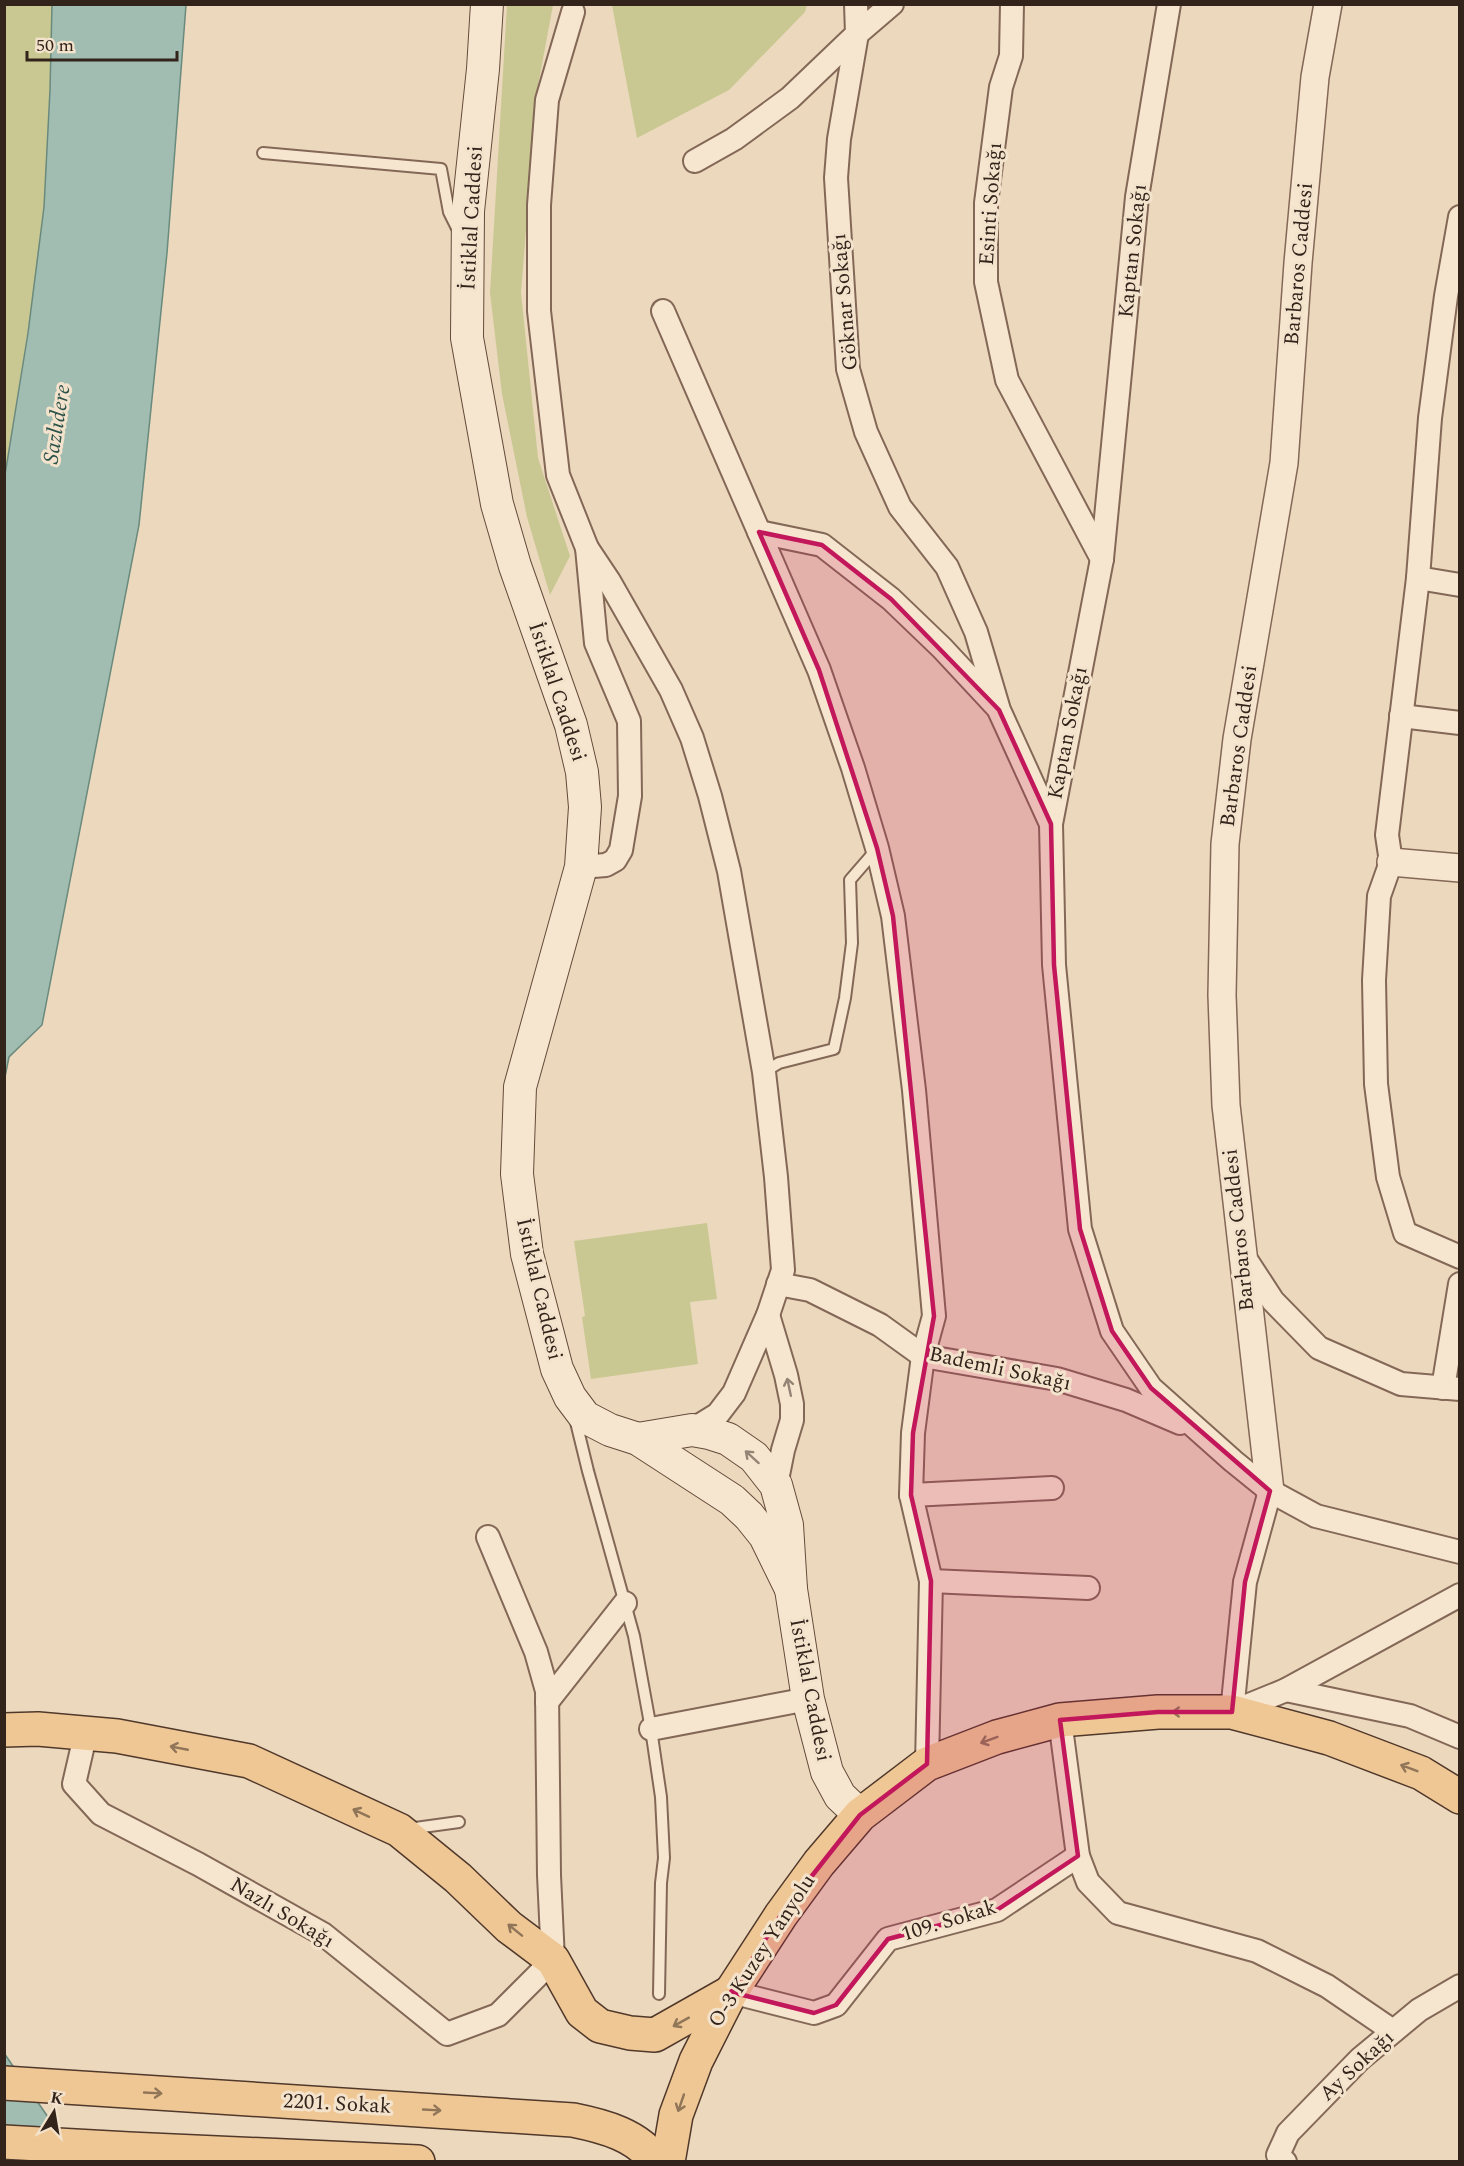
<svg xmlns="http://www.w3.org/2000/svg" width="1464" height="2166" viewBox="0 0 1464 2166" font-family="Spectral,serif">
<rect width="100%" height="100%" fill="#ecd8bd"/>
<g fill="#c9c892">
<path d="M 5,5 L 52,5 C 51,72 51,142 44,209 C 34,298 19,387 5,475 Z"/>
<polygon points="507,5 553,5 537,91 521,293 538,458 570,556 550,595 527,517 502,394 490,293"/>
<polygon points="612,5 612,4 807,5 805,12 729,90 637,138"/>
<polygon points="707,1223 717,1299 690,1302 698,1364 591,1379 582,1317 585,1316 574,1241"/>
</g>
<g fill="#a1bdb1" stroke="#698a7d" stroke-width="1.5">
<polygon points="52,5 186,5 167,253 139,525 42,1025 9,1057 5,1077 5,475 28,333 44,207 50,90"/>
<polygon points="4,2053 50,2120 70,2161 5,2161"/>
</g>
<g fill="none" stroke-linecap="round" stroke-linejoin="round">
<g stroke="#836857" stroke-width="14">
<g id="service">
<polyline points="263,153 441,169 449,212 458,230"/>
<polyline points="764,1072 779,1063 834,1049 845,998 852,943 850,880 876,850"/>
<polyline points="575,1418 588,1471 634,1636 651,1729 661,1797 664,1858 661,1883 659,1994"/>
<polyline points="408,1829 459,1822"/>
</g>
</g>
<g stroke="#836857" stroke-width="26">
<g id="minor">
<polyline points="892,4 857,34 839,139 836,178 848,369 866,432 900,507 947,567 976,632 999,710 1051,824"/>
<polyline points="1012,4 1011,56 1001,87 986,203 986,282 1007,380 1102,559"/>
<polyline points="1169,4 1137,197 1102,559 1051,824 1054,965 1080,1229 1112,1331 1151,1388 1233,1461 1270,1491 1316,1516 1460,1552"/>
<polyline points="573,12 547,100 539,205 539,311 558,475 587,548 596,643 629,721 630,796 621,850 615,860 606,865 581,867"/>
<polyline points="695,161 734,139 790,98 857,34 856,4"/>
<polyline points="1460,217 1446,296 1430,418 1418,578 1387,835 1391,862 1379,896 1374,980 1376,1084 1388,1177 1405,1233 1460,1257"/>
<polyline points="663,311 819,670 853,768 877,848 893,916 914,1090 934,1316 923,1356 913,1433 911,1495 931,1581 927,1764"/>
<polyline points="759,532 822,545 891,599 942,648 996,706"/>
<polyline points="587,548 609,581 671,690 692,738 710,796 729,871 764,1072 776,1177 783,1270 768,1315 734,1393 718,1414 692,1430"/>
<polyline points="1418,578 1460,585"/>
<polyline points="1401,716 1460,723"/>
<polyline points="1243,1255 1273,1301 1319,1348 1401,1384 1460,1389"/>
<polyline points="778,1284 810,1290 880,1325 923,1356 1057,1379 1126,1400 1180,1423"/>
<polyline points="768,1315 786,1375 792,1404 792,1420 783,1450 776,1485"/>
<polyline points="1443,1388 1460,1284"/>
<polyline points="1270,1491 1245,1582 1232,1712 1286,1690 1460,1595"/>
<polyline points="911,1495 1052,1488"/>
<polyline points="931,1581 1088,1588"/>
<polyline points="1286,1690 1410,1716 1460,1737"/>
<polyline points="547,1702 625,1603"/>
<polyline points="1060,1720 1078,1856 1088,1882 1118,1913 1257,1951 1327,1986 1393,2031"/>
<polyline points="651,1729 808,1699"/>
<polyline points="86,1732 74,1784 101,1814 198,1864 323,1934 447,2034 498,2015 553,1960 549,1875 547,1691 536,1652 488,1537"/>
<polyline points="731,1992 814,2013 836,2005 888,1939 997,1910 1078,1856"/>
<polyline points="1285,2162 1278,2155 1288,2133 1360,2059 1419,2010 1460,1986"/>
</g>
</g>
<g stroke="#836857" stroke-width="30">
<g id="tertiary">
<polyline points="1391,862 1460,868"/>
<polyline points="1270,1491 1226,1105 1222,995 1225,844 1237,739 1284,463 1298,263 1315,77 1328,4"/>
</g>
</g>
<g stroke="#644a3a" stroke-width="34">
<g id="secondary">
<polyline points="487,4 483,69 468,211 467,338 497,504 515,566 571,725 582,772 585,807 581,867 520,1087 517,1174 527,1254 557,1369 570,1397 585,1417 610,1430 638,1439 732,1500 749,1516 765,1536 791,1589"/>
<polyline points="638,1439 692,1430 709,1433 728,1439 754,1457 776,1485 787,1525 791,1589 808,1699 827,1772 840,1796 860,1815"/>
</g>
</g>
<g stroke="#50382b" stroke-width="36">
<g id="primary">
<polyline points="4,1730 38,1729 117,1736 249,1761 399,1830 458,1878 509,1927 553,1960 582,2012 600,2026 630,2033 655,2035 731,1992"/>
<path d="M 4,2083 L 573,2120 C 603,2126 638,2135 656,2162"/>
<polyline points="4,2142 129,2149 418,2162"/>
<polyline points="668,2162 676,2115 696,2061 731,1992 781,1915 819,1863 860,1815 927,1764 997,1737 1060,1720 1158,1712 1232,1712 1329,1738 1421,1773 1460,1797"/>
</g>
</g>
<use href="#service" stroke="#f7e6cf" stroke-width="10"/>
<use href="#minor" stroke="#f7e6cf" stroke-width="22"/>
<use href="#tertiary" stroke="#f7e6cf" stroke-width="27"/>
<use href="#secondary" stroke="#f7e6cf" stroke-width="32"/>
<use href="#primary" stroke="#efc794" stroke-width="33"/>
</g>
<defs><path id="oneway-shaft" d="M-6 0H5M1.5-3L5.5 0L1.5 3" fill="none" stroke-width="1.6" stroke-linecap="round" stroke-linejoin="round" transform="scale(1.5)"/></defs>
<g stroke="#948475">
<use href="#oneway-shaft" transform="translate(789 1387) rotate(-102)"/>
<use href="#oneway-shaft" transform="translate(752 1457) rotate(-138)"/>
</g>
<g stroke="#907558">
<use href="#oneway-shaft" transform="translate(1181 1712) rotate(-180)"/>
<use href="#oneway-shaft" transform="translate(989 1740) rotate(160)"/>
<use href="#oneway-shaft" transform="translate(179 1748) rotate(-169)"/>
<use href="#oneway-shaft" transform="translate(1409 1768) rotate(-159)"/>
<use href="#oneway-shaft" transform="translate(361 1813) rotate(-155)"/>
<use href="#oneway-shaft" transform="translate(515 1930) rotate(-141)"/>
<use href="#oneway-shaft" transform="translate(681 2022) rotate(151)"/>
<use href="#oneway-shaft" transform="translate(153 2093) rotate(3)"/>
<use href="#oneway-shaft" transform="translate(681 2103) rotate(109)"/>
<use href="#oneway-shaft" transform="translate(432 2110) rotate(3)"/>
</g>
<path fill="#c2185b" fill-opacity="0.2" stroke="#c2185b" stroke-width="4.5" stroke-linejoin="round" d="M 759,532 L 822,545 L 891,599 L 999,710 L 1051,824 L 1054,965 L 1080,1229 L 1112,1331 L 1151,1388 L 1270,1491 L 1245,1582 L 1232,1712 L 1158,1712 L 1060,1720 L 1078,1856 L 997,1910 L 888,1939 L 836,2005 L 814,2013 L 731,1992 L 781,1915 L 860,1815 L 927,1764 L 931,1581 L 911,1495 L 913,1433 L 934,1316 L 893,916 L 877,848 L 819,670 Z"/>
<g text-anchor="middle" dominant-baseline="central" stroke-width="6" stroke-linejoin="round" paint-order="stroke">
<g font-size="21" fill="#32231b" stroke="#f4e3cc">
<text transform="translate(991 204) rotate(-86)">Esinti Sokağı</text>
<text transform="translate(472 218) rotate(-87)">İstiklal Caddesi</text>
<text transform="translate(1133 251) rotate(-84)">Kaptan Sokağı</text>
<text transform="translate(1299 264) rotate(-85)">Barbaros Caddesi</text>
<text transform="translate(845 302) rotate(-95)">Göknar Sokağı</text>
<text transform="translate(557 692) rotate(72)">İstiklal Caddesi</text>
<text transform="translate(1068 733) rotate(-79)">Kaptan Sokağı</text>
<text transform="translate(1239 746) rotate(-82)">Barbaros Caddesi</text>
<text transform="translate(1239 1230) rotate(-96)">Barbaros Caddesi</text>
<text transform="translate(539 1289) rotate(77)">İstiklal Caddesi</text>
<text transform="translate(1000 1369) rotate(12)">Bademli Sokağı</text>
<text transform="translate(810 1690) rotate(79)">İstiklal Caddesi</text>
<text transform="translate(282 1913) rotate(31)">Nazlı Sokağı</text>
<text transform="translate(949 1921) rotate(-17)">109. Sokak</text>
<text transform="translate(762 1951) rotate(-57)">O-3 Kuzey Yanyolu</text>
<text transform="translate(1357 2066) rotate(-43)">Ay Sokağı</text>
<text transform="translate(337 2104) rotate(3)">2201. Sokak</text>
</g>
<g font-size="22" font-style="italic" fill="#2b524a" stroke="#f4e3cc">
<text transform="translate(57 424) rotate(-81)">Sazlıdere</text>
</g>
</g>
<rect width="1464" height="2166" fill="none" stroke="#32231b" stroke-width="12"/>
<g transform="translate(54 2112) rotate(11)" stroke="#f4e3cc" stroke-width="4.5" paint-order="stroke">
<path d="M0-4.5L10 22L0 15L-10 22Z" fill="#32231b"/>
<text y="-9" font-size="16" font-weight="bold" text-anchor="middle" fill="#32231b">K</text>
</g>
<path d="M27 51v9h150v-9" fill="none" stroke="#32231b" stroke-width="3"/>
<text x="36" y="51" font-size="18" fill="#32231b" stroke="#f4e3cc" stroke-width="4.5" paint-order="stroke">50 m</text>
</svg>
